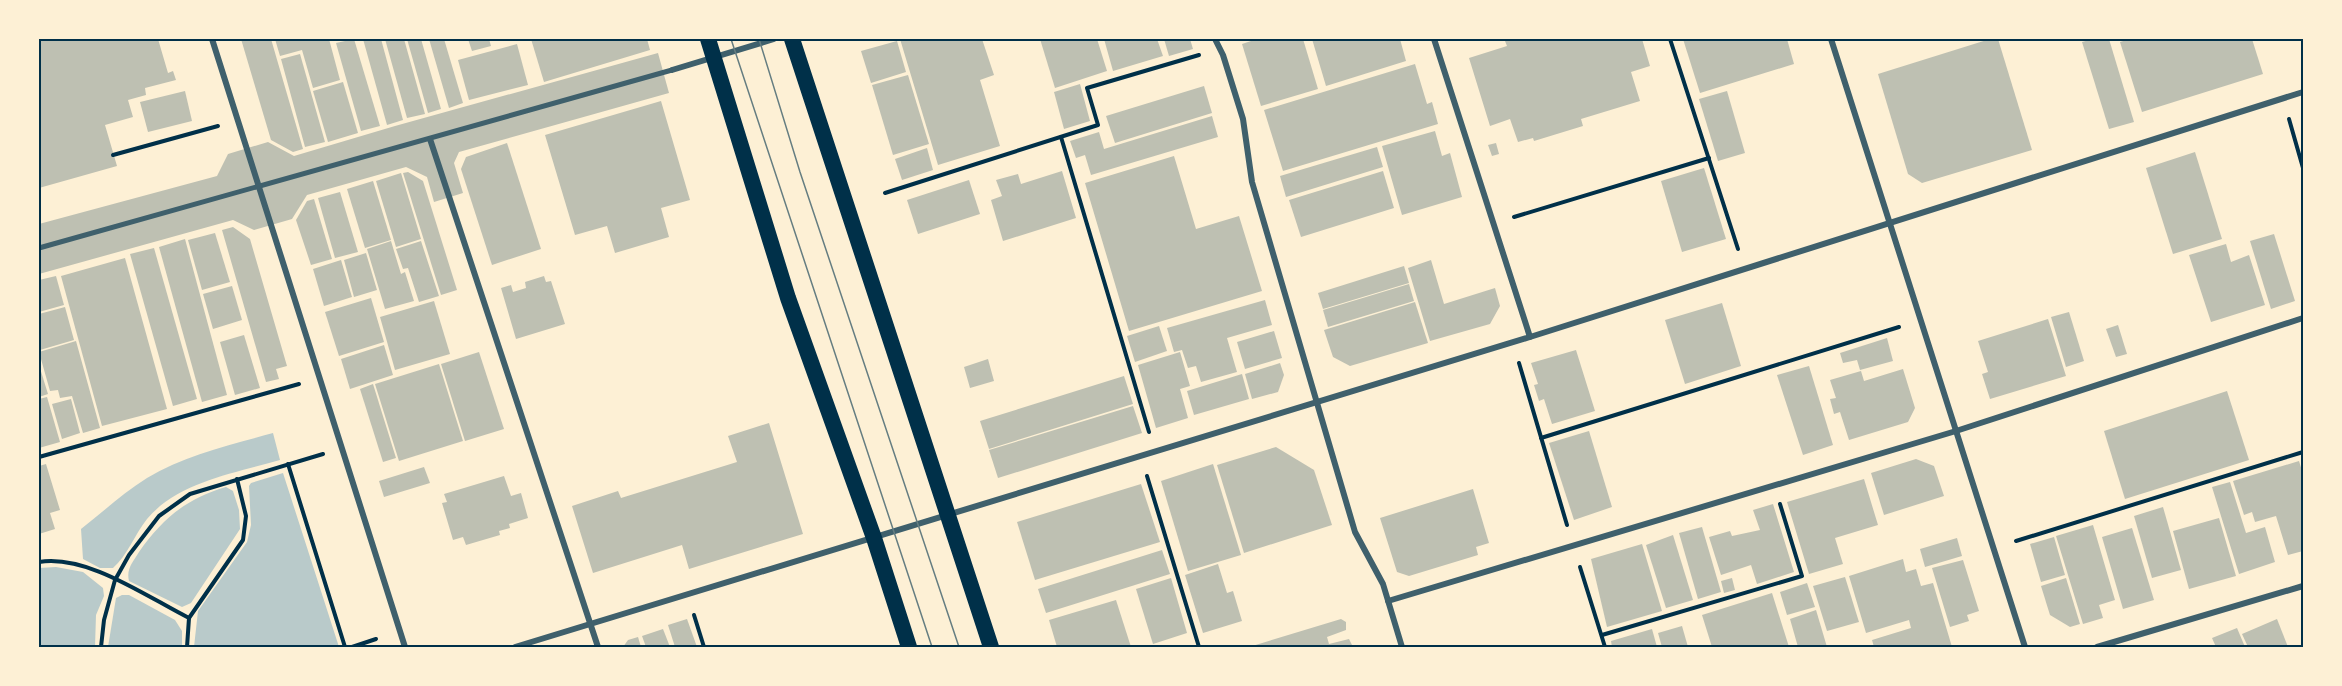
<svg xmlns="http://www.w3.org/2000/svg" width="2342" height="686" viewBox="0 0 2342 686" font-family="'IBM Plex Sans',sans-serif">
<rect width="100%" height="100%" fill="#fdf0d5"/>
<g fill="#b9caca">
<path d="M 273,433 L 280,460 C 236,473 178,482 147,519 C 135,534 127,556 113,568 L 100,568 L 83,559 L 81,529 C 103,512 123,493 147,478 C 185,455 230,445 273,433 Z"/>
<polygon points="283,473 339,647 194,647 198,611 247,542 251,525 249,486 251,483"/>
<path d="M 226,487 L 233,491 L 239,510 L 240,529 L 191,603 L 182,607 L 129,581 C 126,569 133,562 139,552 C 162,519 187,498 226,487 Z"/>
<polygon points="56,567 83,572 103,588 104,596 96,615 95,647 39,647 39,568"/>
<polygon points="122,595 129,595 175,620 182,631 182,647 108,647 116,598"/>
</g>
<g fill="#bec0b2">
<polygon points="39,39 158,39 168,73 173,71 176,80 145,88 146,95 128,100 133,117 105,125 117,166 39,188"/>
<polygon points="241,39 271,39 303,149 293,152 271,140"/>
<polygon points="275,39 329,39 340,80 313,88 302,50 280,56"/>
<polygon points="354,39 380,126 361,131 336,43"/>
<polygon points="363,39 381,39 403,120 387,125"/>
<polygon points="385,39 404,39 425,114 407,118"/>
<polygon points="407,39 421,39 441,109 428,113"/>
<polygon points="429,39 444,39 463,103 449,108"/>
<polygon points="468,39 489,39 491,46 472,51"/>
<polygon points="531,39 647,39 650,50 544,82"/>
<polygon points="900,39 982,39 994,75 980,80 1000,146 938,165"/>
<polygon points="1040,39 1097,39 1107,71 1055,88"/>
<polygon points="1104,39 1157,39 1163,56 1113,71"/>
<polygon points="1164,39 1190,39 1193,49 1169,56"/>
<polygon points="1257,39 1303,39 1318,89 1261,106 1242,44"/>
<polygon points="1312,39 1400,39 1406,61 1326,86"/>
<polygon points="1510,39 1642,39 1650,66 1631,72 1640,101 1581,119 1583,126 1534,141 1533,138 1518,142 1510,119 1490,126 1469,58 1507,46 1505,41"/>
<polygon points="1683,39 1787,39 1794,64 1700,93"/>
<polygon points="1990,39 1998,39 2032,150 1922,183 1908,174 1878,74"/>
<polygon points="2093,39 2109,39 2134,122 2109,129 2082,42"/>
<polygon points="2130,39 2252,39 2263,74 2142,112 2120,42"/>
<polygon points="897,41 906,72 871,83 861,51"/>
<polygon points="517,44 528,85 469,100 458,60"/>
<polygon points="658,53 669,93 459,152 454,163 463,193 434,202 427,177 406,167 307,195 292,219 254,230 233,220 39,274 39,224 217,176 228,154 268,142 294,156 395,126"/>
<polygon points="300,54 325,142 305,147 281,59"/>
<polygon points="1415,64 1427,104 1432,102 1438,124 1283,171 1264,110"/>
<polygon points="908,75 929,144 893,155 872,85"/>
<polygon points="343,82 358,133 328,142 313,91"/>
<polygon points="1080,84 1090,121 1064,129 1054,92"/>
<polygon points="1204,86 1212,113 1115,143 1106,116"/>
<polygon points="185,91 192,121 148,132 140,102"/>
<polygon points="1727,91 1745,153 1718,161 1699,99"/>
<polygon points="661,101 690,200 661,208 669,237 615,253 607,226 575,235 545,135"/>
<polygon points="1212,116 1218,137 1091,175 1085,155 1076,158 1070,141 1099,132 1104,149"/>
<polygon points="1435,131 1442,156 1450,153 1462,197 1402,215 1382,146"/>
<polygon points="507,143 541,249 492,265 461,169 466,157"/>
<polygon points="1496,143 1499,154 1492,156 1488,145"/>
<polygon points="1377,147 1383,167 1286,197 1280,176"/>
<polygon points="927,148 933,170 902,180 895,159"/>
<polygon points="2195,152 2222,239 2173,254 2146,168"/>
<polygon points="1174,156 1196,229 1239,216 1262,291 1129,331 1085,183"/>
<polygon points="1704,168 1726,239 1682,252 1661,181"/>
<polygon points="1062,171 1076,218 1003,241 991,200 1002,196 996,180 1018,174 1021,184"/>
<polygon points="1383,171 1394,208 1301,237 1289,200"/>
<polygon points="408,172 423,181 457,290 441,295 403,173"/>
<polygon points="401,173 421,239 396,247 376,181"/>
<polygon points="969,180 980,214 918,234 907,200"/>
<polygon points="373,181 391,240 365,248 347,189"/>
<polygon points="340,192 358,252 335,258 318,198"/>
<polygon points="314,199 332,259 311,265 296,220 307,201"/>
<polygon points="233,227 250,239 287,366 276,369 279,379 266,382 222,230"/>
<polygon points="215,233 230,282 202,290 188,240"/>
<polygon points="2274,234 2295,301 2271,309 2250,241"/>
<polygon points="185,239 227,395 202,402 159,247"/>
<polygon points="391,241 401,274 405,272 414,301 385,309 367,249"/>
<polygon points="421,241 439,296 419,302 408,268 403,269 396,249"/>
<polygon points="2226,244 2231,262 2249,255 2265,305 2211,322 2189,255"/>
<polygon points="154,248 197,399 173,406 130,254"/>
<polygon points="366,253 377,290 354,297 344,260"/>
<polygon points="125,258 167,409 102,426 61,276"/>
<polygon points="341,260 352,297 324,306 313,269"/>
<polygon points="1431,260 1444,304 1495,288 1500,306 1490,324 1430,341 1408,268"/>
<polygon points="1404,266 1409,283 1323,309 1318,293"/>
<polygon points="56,276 64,305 39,312 39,280"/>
<polygon points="544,276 546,282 551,281 565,324 516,339 501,288 511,285 513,292 526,288 525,282"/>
<polygon points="1409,284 1414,301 1328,327 1323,310"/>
<polygon points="232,286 242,320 213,329 203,294"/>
<polygon points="371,298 384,342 339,356 325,312"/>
<polygon points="1265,300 1272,325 1227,338 1237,372 1201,382 1196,366 1188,368 1182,350 1174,352 1167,328"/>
<polygon points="434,301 450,354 395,370 380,317"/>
<polygon points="1415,302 1428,343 1350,366 1333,357 1324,330"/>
<polygon points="1722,303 1741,366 1685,384 1665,320"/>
<polygon points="65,307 74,340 40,350 39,314"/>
<polygon points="2069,312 2084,361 2066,367 2051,317"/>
<polygon points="2048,319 2066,376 1990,399 1982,374 1988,372 1978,341"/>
<polygon points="2118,325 2127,354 2116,357 2106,329"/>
<polygon points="1159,326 1167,351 1135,362 1127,336"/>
<polygon points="1274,331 1282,358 1245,369 1237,342"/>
<polygon points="244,335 260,388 235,395 220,342"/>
<polygon points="1887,338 1893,361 1860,370 1857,360 1843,363 1840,353"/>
<polygon points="76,341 100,428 83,433 72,396 60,398 58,390 50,391 39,352"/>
<polygon points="384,345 393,375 350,389 341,359"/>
<polygon points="1576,350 1595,411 1552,424 1544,399 1539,401 1534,385 1538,384 1531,363"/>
<polygon points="479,352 504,429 465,441 441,364"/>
<polygon points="1180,352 1190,386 1180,389 1188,418 1156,428 1138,365"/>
<polygon points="988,359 994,381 970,388 964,367"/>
<polygon points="1280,363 1284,375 1278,392 1252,399 1245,374"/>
<polygon points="439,364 463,441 399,461 375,384"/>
<polygon points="39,365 48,394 39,397"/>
<polygon points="1809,366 1833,445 1803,455 1777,375"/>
<polygon points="1903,369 1915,408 1908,422 1849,440 1840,412 1834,414 1830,399 1836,398 1830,380 1861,371 1864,381"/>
<polygon points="1242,374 1249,399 1194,415 1187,391"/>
<polygon points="1124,376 1133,404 989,449 980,421"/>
<polygon points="373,384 396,458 383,462 360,389"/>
<polygon points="2227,391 2249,460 2125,499 2104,431"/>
<polygon points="47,397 60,442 39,448 39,399"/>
<polygon points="71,399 80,433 62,439 52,404"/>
<polygon points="1133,406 1142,433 998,478 989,450"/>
<polygon points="769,423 803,534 689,569 682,545 593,573 572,506 618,491 621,498 737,462 728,436"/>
<polygon points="1589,431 1612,507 1574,520 1549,443"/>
<polygon points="1276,447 1314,470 1332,525 1244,553 1217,465"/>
<polygon points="1916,459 1934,466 1944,496 1884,515 1871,473"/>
<polygon points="2299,461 2303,474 2303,551 2288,555 2276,516 2255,522 2252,512 2244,515 2233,481"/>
<polygon points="46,464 60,510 50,513 55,529 39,534 39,466"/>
<polygon points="1213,464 1241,555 1188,571 1161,481"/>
<polygon points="424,467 430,483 384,497 379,481"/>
<polygon points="504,476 511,496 521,493 528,518 509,524 510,528 499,531 500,535 466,545 463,537 453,540 442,503 447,502 444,494"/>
<polygon points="1864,479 1878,525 1835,538 1843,564 1809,574 1787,502"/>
<polygon points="2230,482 2246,533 2265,527 2275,562 2239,574 2212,487"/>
<polygon points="1141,484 1160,542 1035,580 1017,522"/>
<polygon points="1473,489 1489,543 1476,547 1478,555 1409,576 1397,572 1380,518"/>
<polygon points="1773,504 1794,572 1757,584 1751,565 1721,575 1709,537 1730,531 1732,536 1760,530 1753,510"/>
<polygon points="2163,507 2181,570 2152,578 2134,516"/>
<polygon points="2219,518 2236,576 2189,589 2173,531"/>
<polygon points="2093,525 2115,600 2099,605 2103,618 2083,624 2056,536"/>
<polygon points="1702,527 1721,592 1698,599 1679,533"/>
<polygon points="2132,528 2154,600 2123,609 2102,537"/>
<polygon points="1673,535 1693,600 1666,608 1646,545"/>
<polygon points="2054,537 2065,575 2041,582 2030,544"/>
<polygon points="1957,538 1962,556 1925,567 1920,549"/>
<polygon points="1642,544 1662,611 1607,627 1591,559"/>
<polygon points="1162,550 1170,574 1046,613 1038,589"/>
<polygon points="1903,559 1906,572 1916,569 1921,586 1933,583 1952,647 1874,647 1872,640 1911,628 1909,620 1866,633 1849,576"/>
<polygon points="1963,560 1979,611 1967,615 1969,621 1950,627 1932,568"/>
<polygon points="1218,564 1227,593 1233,591 1242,621 1203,633 1185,575"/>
<polygon points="1845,577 1859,622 1827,631 1813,586"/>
<polygon points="1171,578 1187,633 1153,644 1136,589"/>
<polygon points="1732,578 1735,590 1724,593 1721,581"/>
<polygon points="2066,578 2080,624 2070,627 2050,615 2041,586"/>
<polygon points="1807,583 1815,607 1787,615 1780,592"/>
<polygon points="1772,593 1789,647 1712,647 1702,615"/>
<polygon points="1116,600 1131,647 1057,647 1049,620"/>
<polygon points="1816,610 1827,647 1798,647 1790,619"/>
<polygon points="687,619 697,647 675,647 668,625"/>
<polygon points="1341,619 1346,622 1346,630 1327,637 1329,644 1349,639 1353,647 1249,647"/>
<polygon points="2277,619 2288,647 2248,647 2242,634"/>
<polygon points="1682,626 1688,647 1662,647 1658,633"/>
<polygon points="2237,628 2245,647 2216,647 2212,638"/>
<polygon points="663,629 670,647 646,647 642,636"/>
<polygon points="1652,629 1657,647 1612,647 1611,641"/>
<polygon points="638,637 641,647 623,647 628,640"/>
</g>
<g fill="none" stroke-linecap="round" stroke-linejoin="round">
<g stroke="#003049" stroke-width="4">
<polyline points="1670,39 1738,249"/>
<polyline points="2289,119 2303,168"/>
<polyline points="1061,137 1149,432"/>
<polyline points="113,155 218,126"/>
<polyline points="885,193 1098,125 1087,88 1199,55"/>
<polyline points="1514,217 1709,158"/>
<polyline points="1519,363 1567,525"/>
<polyline points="1541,438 1899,327"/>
<polyline points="39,457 299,384"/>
<polyline points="288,464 345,647"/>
<polyline points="1147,476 1199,647"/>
<polyline points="2016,541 2303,452"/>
<path d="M 39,562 C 87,554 147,597 189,618"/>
<polyline points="1580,567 1605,647"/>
<polyline points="694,615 704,647"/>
<polyline points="1602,635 1802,576 1780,504"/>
<polyline points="101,647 104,620 115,580 129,555 159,516 190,494 323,454"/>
<polyline points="187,647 189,618 243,540 246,516 237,479"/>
<polyline points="352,647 376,639"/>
</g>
<polyline stroke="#3f606c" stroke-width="5" points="39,248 672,70"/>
<g stroke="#3f606c" stroke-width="6">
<polyline points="212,39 405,647"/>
<polyline points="1215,39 1223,55 1243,119 1252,182 1355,532 1383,584 1402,647"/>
<polyline points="1434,39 1530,337"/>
<polyline points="1831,39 2025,647"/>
<polyline points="672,70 774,39"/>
<polyline points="430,139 598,647"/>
<polyline points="1388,601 1956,431 2303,318"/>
<polyline points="515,647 1530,337 2303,92"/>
<polyline points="2097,647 2303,586"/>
</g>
<g stroke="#003049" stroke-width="16">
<polyline points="708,39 788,298 874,538 909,647"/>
<polyline points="792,39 991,647"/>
</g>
<g stroke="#657d81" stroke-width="1.5">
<polyline points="731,39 932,647"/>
<polyline points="759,39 800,172 959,647"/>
</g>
</g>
<rect width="2342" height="686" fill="none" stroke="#fdf0d5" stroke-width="81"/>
<rect x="40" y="40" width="2262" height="606" fill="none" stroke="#003049" stroke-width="2"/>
</svg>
